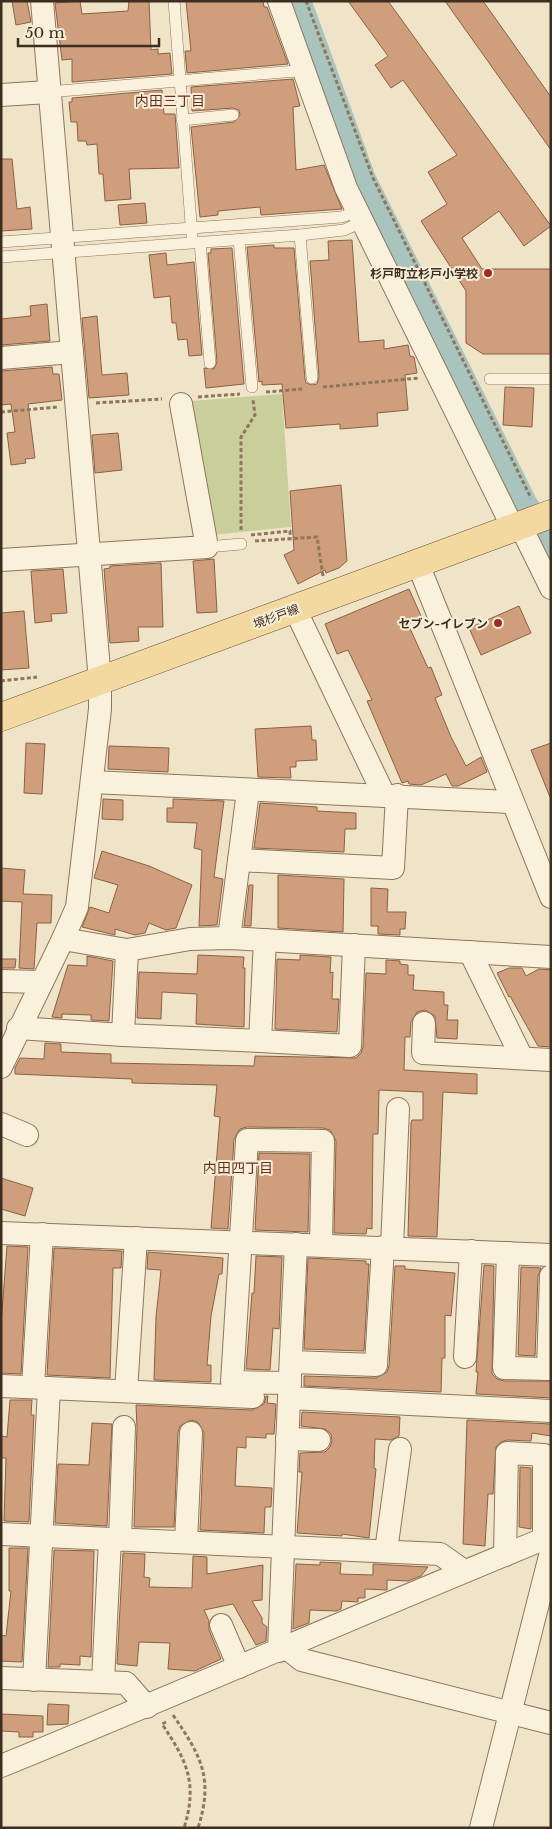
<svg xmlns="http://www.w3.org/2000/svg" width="552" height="1829" viewBox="0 0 552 1829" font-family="'Libre Baskerville','Noto Sans JP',serif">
<rect width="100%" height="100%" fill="#f0e4c8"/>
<polygon fill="#c9cf9b" points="282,394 291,527 213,535 191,401"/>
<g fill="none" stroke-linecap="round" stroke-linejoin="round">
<polyline stroke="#a9c4bc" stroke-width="34" points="294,1 359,180 521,506 551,553"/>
</g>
<g fill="#cf9f7d" stroke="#8d5f41">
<polygon points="12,1 27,1 31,22 16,25"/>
<polygon points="80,1 82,14 128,11 129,1 149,1 151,50 158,49 158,54 170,53 172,74 72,82 72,59 62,60 55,3"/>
<polygon points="186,1 263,1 264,7 267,7 288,64 187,73 185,51 191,51"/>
<polygon points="348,1 388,1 551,226 524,246 499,211 462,238 482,269 551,269 551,354 483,354 466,343 466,291 421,221 447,204 428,172 457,155 403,80 391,88 375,65 388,56"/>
<polygon points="445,1 483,1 551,97 551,150"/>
<polygon points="293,79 300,106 293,107 296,170 324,165 342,209 261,215 260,207 218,211 218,215 200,217 191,127 234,122 240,115 239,110 233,108 192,111 191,87"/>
<polygon points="162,90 164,114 175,114 179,168 129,169 131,199 105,201 103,174 99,174 97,144 87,145 86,141 78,141 77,122 71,122 69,102 72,102 72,98"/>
<polygon points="1,159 12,159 17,209 30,207 32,229 1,231"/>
<polygon points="145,203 147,223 120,225 118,205"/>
<polygon points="352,240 359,342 384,340 384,349 408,345 410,356 414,357 417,373 405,375 408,410 377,413 378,426 340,429 340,424 286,428 282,384 262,385 262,381 259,382 247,247 274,245 274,248 294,248 305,379 306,383 312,385 317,384 319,377 310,261 329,260 328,241"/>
<polygon points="232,248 244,384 206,388 204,368 214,369 217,362 208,253 211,253 211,249"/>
<polygon points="166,253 167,265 194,262 202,355 189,356 187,339 178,340 176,323 172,323 170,296 154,298 149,255"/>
<polygon points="47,304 50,341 1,345 1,319 31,316 30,306"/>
<polygon points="97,316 102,375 127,373 129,395 89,398 82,318"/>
<polygon points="52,367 53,374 59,374 62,400 28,404 35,458 25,459 26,463 11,465 7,433 15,432 11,404 1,405 1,371"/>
<polygon points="505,387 534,388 532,427 503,425"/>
<polygon points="118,433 122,470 95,473 92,435"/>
<polygon points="341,485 347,561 339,568 326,573 325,570 298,584 284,555 294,550 290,491"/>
<polygon points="214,559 217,612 197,613 193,561"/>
<polygon points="161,563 163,627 138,627 139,641 110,643 104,569 110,568 110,566"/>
<polygon points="63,569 67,613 51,614 52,621 35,623 31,571"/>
<polygon points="409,589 422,618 408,624 428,668 431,667 442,695 435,698 451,737 466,766 481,757 487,772 458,786 452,786 446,774 421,785 409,784 408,781 402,783 367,701 372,700 348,650 337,654 325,624"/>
<polygon points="519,606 531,633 481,655 469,628"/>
<polygon points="24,611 29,668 1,670 1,613"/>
<polygon points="311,726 312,740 316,740 317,760 296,761 296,767 290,767 291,778 258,777 255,729"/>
<polygon points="26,743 45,744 42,794 24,793"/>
<polygon points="551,743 551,797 550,797 531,750"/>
<polygon points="109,746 169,748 168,772 108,769"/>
<polygon points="103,799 123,800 123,820 102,819"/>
<polygon points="173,799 224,801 214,877 223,879 217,925 199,926 202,850 194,848 197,823 167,822 167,808 173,808"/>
<polygon points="260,803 317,807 317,811 356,813 356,829 345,829 344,852 254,848"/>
<polygon points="102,851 149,866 192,885 176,928 166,930 149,923 145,933 135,935 115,929 115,935 82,927 90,907 109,913 118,885 94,878"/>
<polygon points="1,868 25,870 23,894 52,895 51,923 37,923 34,969 19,968 22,902 1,901"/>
<polygon points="278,875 344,879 343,932 278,928"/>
<polygon points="249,885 253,885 251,926 244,926"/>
<polygon points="371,888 388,889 387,912 406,912 405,929 400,929 400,935 378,934 378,926 371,926"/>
<polygon points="198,955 244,957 243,968 245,968 244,1027 196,1024 197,994 162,992 161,1019 137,1018 139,972 197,974"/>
<polygon points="300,955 331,957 330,973 333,972 332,999 339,999 337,1032 275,1029 277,959 300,960"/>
<polygon points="87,956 113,961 109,1021 91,1020 91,1015 62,1014 62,1018 52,1017 68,965 87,966"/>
<polygon points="1,959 16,959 15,968 1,968"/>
<polygon points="386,960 400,961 400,964 408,965 408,975 414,975 413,990 444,992 444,1005 448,1005 447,1020 458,1020 457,1039 437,1038 435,1016 425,1010 417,1012 411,1022 410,1037 405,1037 404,1070 477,1074 477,1094 443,1092 437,1237 408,1236 411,1123 412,1120 423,1120 423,1092 379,1090 378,1134 373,1134 372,1229 367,1228 366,1234 334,1233 336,1141 330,1130 323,1128 247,1127 240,1129 234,1139 228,1229 211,1228 220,1117 214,1116 217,1085 132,1083 132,1079 15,1074 15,1068 20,1058 44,1059 45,1043 61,1044 61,1052 111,1054 111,1063 254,1066 255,1056 356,1058 361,1053 363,1047 366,973 386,974"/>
<polygon points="509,968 522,968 526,976 539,969 551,970 551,1047 538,1046 510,996 509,997 497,973"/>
<polygon points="259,1153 310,1154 308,1232 255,1230"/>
<polygon points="1,1178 33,1188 25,1216 1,1209"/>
<polygon points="7,1246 28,1247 21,1374 1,1373 1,1325"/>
<polygon points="54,1248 122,1251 121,1268 113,1268 110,1378 47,1375"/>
<polygon points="148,1252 223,1258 222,1274 219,1274 211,1316 207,1365 211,1365 211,1382 154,1380 156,1317 161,1270 147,1269"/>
<polygon points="256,1256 282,1257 279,1329 273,1328 270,1370 246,1369 252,1293 254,1293"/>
<polygon points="308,1258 366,1261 366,1264 369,1264 364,1351 304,1349"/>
<polygon points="484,1265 494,1266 492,1374 497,1379 504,1381 551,1381 551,1398 476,1394 478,1372 476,1372"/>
<polygon points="395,1266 405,1266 405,1269 455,1273 451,1316 445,1315 445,1358 442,1358 441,1392 304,1386 304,1376 376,1378 387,1372 389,1366"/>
<polygon points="521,1267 541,1268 538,1276 535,1356 518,1355"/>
<polygon points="266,1396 268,1396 267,1403 276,1404 274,1434 266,1434 266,1438 246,1437 246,1448 237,1447 235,1486 272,1488 271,1507 265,1507 264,1533 200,1530 204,1433 198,1422 191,1420 180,1426 178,1432 174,1527 134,1527 137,1427 136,1405 252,1410 264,1404"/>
<polygon points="10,1400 32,1400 31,1415 34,1415 29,1522 4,1521 6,1458 1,1458 1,1436 7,1437"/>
<polygon points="302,1412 400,1417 399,1436 391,1440 375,1439 374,1468 376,1469 369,1538 342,1534 342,1536 297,1533 302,1472 299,1472 300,1453 325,1452 330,1447 332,1441 331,1434 325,1429 301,1426"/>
<polygon points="467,1420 551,1424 551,1436 532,1433 531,1441 507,1440 501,1442 496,1447 493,1494 488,1494 485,1546 463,1544"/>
<polygon points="92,1423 112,1424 107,1526 55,1523 58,1464 89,1465"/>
<polygon points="520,1467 531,1468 531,1529 519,1527"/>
<polygon points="9,1548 28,1548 22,1662 1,1661 1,1635 6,1636 11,1591 9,1591"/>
<polygon points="54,1550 94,1551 91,1657 80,1656 80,1665 60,1664 60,1667 48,1667"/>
<polygon points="123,1553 145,1554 144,1577 150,1578 149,1587 192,1588 193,1556 207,1557 207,1574 263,1565 262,1600 252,1601 262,1618 262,1623 267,1627 266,1641 256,1645 233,1604 204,1610 209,1621 209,1630 221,1659 195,1671 168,1669 170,1643 139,1642 137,1666 117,1664"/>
<polygon points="320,1562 341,1563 340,1574 373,1575 373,1564 428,1567 421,1576 408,1581 387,1580 387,1590 365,1589 365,1598 358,1598 358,1602 342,1601 341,1609 336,1611 310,1610 309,1623 293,1629 296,1564 320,1565"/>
<polygon points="48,1704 69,1705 68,1724 47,1725"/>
<polygon points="1,1714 43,1716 43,1732 33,1732 33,1737 19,1737 19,1732 1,1731"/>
</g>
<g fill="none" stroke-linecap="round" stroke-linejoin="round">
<g stroke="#8d765c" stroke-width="12">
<g id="lane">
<polyline points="174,1 192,236"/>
<polyline points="48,92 296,71 303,68"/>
<polyline points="182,120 233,115"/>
<polyline points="300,235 312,378"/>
<polyline points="239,239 252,387"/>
<polyline points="1,242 341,217 357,212"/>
<polyline points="200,242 210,363"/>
<polyline points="1,257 300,235 344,230 362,222"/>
<polyline points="490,379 551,379"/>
<polyline points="207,547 241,544"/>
</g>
</g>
<g stroke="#8d765c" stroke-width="24">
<g id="street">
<polyline points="42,1 100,681 100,709 77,907 63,939 127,950 190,939 229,938 551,957"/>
<polyline points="279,1 346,188 513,528"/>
<polyline points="1,95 48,92"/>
<polyline points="1,358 72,352"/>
<polyline points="520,525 551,588"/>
<polyline points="1,560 207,547 181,404"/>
<polyline points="418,564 551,897"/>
<polyline points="295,609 384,795"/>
<polyline points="92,782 512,802"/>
<polyline points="239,860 393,868 397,795"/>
<polyline points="229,938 248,791"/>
<polyline points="265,940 260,1041 350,1046 354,945"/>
<polyline points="470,952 522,1058"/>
<polyline points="1,981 42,982"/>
<polyline points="424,1023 423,1053 551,1060"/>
<polyline points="18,1028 123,1035 127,950"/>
<polyline points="123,1035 260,1041"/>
<polyline points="1,1067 63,939"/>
<polyline points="1,1124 27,1135"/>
<polyline points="1,1233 551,1255"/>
<polyline points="392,1247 398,1109"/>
<polyline points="508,1253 504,1368 548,1369 551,1276"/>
<polyline points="465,1357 471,1251"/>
<polyline points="291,1362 376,1365 383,1247"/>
<polyline points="290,1383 232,1382 247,1140 323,1141 321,1244"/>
<polyline points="1,1386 253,1397"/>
<polyline points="33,1387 42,1234"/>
<polyline points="126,1391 136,1238"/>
<polyline points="289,1398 296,1244"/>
<polyline points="287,1439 319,1440"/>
<polyline points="1,1534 440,1554 464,1571"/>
<polyline points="120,1540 124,1427"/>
<polyline points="186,1542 191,1433"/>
<polyline points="386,1551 400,1449"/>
<polyline points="505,1555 507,1453 544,1455 544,1539"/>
<polyline points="221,1625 239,1667"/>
<polyline points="285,1647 302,1660 551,1723"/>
<polyline points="279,1651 289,1398 551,1411"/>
<polyline points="1,1678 126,1683 147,1707"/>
<polyline points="34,1680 49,1388"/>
<polyline points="103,1681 110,1539"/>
<path d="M 1,1766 C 185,1691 367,1611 551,1536"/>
<polyline points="481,1828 551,1552"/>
</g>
</g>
<g stroke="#5b4430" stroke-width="29">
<polyline id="primary" points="1,717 551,514"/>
</g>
<g stroke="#8d765c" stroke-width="3" stroke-dasharray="4 2.5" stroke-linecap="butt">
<polyline points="306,1 373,178 531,498"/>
<polyline points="323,387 419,378"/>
<polyline points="266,392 302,389"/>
<polyline points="198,397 240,394"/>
<polyline points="96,403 162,399"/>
<polyline points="1,412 58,407"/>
<polyline points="241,530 241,437 255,415 253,400"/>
<polyline points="251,535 290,531 290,539"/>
<polyline points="255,541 317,537 323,576"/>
<polyline points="1,681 37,677"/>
<path d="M 173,1715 C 201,1756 214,1778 198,1828"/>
<path d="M 166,1722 L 162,1724 C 187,1761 198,1783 184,1828"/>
</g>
<use href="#lane" stroke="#faf1dc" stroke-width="11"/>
<use href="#street" stroke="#faf1dc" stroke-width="22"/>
<use href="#primary" stroke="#f3d9a0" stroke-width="28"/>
</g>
<g fill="#9e2a2b" stroke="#f7eed8" stroke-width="2">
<circle cx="488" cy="273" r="5"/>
<circle cx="498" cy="623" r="5"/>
</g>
<g text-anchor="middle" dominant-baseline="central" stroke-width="4" stroke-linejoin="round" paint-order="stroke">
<g font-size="12" font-weight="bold" fill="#3d2e20" stroke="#f7eed8" text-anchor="end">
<text x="478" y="273">杉戸町立杉戸小学校</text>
<text x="488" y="623">セブン-イレブン</text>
</g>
<g font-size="12" fill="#3d2e20" stroke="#f7eed8">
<text transform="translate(276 616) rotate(-20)">境杉戸線</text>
</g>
<g font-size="14" fill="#6b2e1e" stroke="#f7eed8">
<text x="170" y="101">内田三丁目</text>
<text x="238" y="1168">内田四丁目</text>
</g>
</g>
<rect width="552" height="1829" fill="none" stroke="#3d2e20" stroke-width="5"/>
<path d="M18 38v8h141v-8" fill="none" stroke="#3d2e20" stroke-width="2.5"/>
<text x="25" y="38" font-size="15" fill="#3d2e20" stroke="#f7eed8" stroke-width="4" paint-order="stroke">50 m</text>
</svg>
